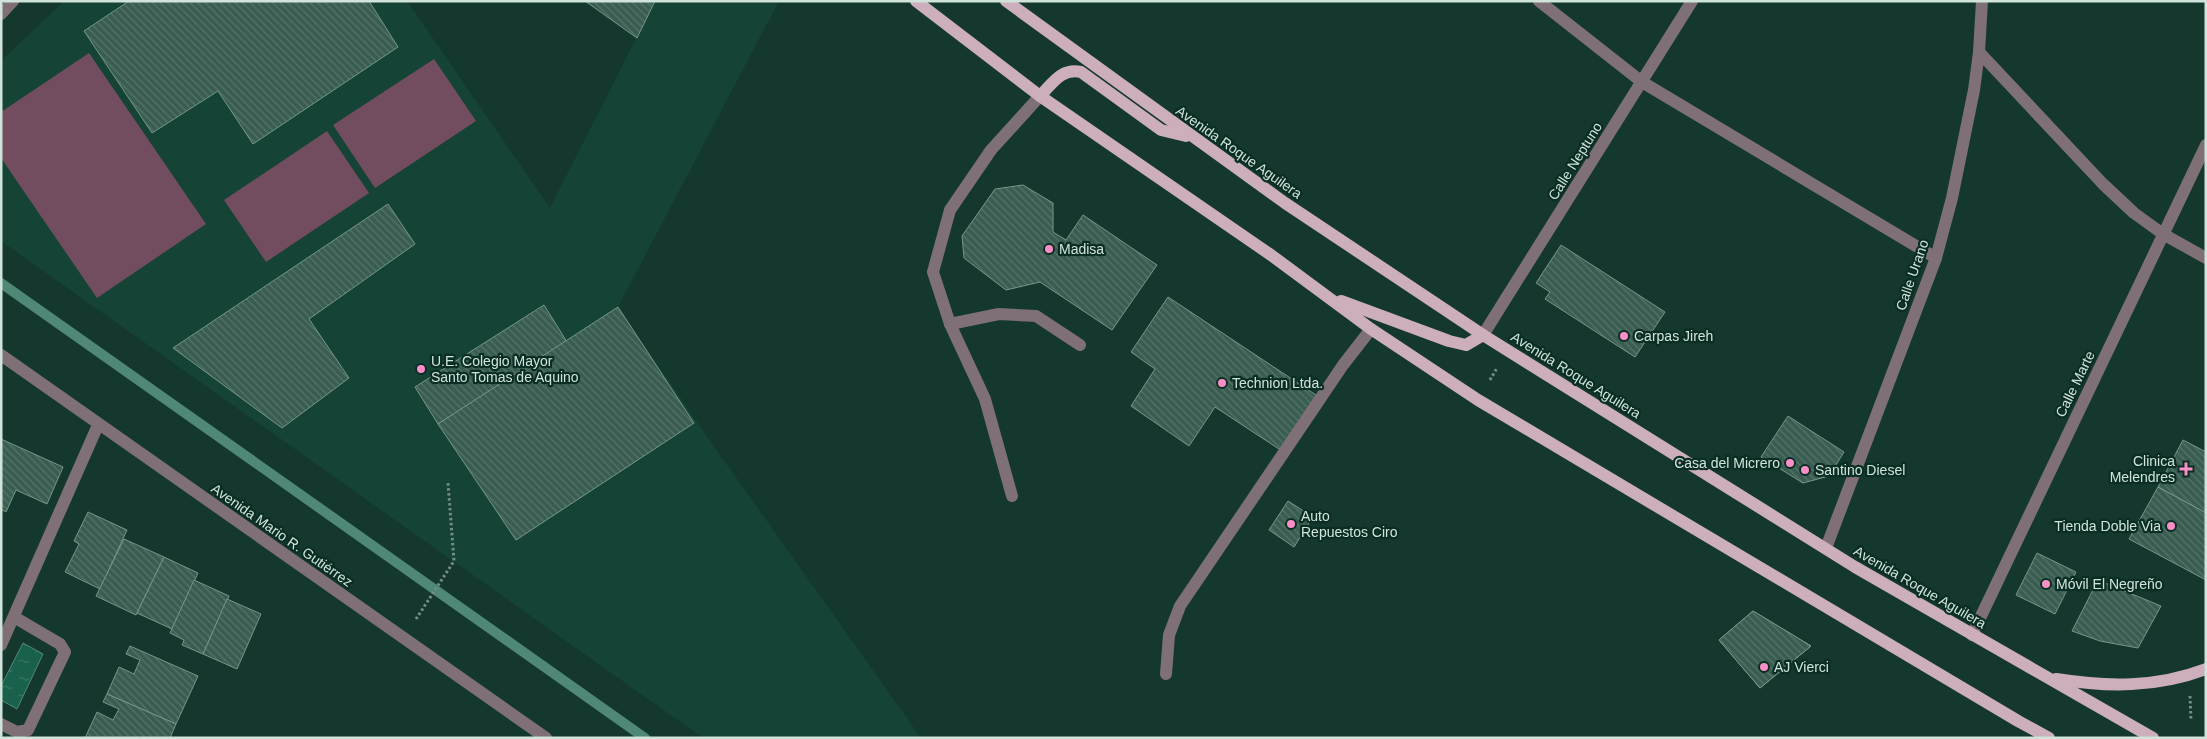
<svg xmlns="http://www.w3.org/2000/svg" width="2207" height="739" viewBox="0 0 2207 739" font-family="Arial,sans-serif">
<defs>
<pattern id="water-ripples" width="26" height="14" patternUnits="userSpaceOnUse" patternTransform="scale(1.25)"><rect width="26" height="14" fill="#19604d"/><path d="M2 4q2-2 4 0t4 0M15 11q2-2 4 0t4 0" fill="none" stroke="#397766"/></pattern>
<pattern id="building-back-hatch" width="6" height="6" patternUnits="userSpaceOnUse" patternTransform="scale(1.25)"><rect width="6" height="6" fill="#3a5d51"/><path d="M-1 5l2 2M0 0l6 6M5-1l2 2" fill="none" stroke="#557469"/></pattern>
</defs>
<rect width="100%" height="100%" fill="#15382e"/>
<polygon fill="#154336" points="64,1 407,1 550,208 655,1 779,1 618,307 703,431 921,738 703,738 1,241 1,61"/>
<g fill="#724c5f">
<polygon points="89,53 206,224 97,298 1,158 1,112"/>
<polygon points="434,59 476,121 375,188 333,125"/>
<polygon points="327,131 369,193 266,262 224,200"/>
</g>
<polygon fill="url(#water-ripples)" stroke="#508878" points="23,643 43,654 17,709 1,700 1,686"/>
<g fill="none" stroke-linecap="round" stroke-linejoin="round">
<polyline stroke="#508878" stroke-width="10" points="1,283 645,738"/>
</g>
<g fill="url(#building-back-hatch)" stroke="#73988a">
<polygon points="129,1 369,1 398,47 253,144 218,91 152,133 84,31"/>
<polygon points="585,1 655,1 637,38"/>
<polygon points="1023,185 1053,203 1053,232 1066,240 1083,215 1157,265 1112,330 1040,282 1006,290 964,258 962,236 995,189"/>
<polygon points="388,204 415,244 309,319 349,378 282,428 173,348"/>
<polygon points="1561,245 1665,312 1635,357 1545,299 1550,292 1536,283"/>
<polygon points="1168,297 1319,397 1282,451 1215,407 1189,446 1131,406 1155,369 1131,352"/>
<polygon points="544,305 567,342 438,424 415,387"/>
<polygon points="618,307 694,423 516,540 438,424"/>
<polygon points="1788,416 1844,452 1829,476 1803,483 1761,457"/>
<polygon points="1,439 63,467 47,504 16,490 6,512 1,509"/>
<polygon points="2183,440 2206,452 2206,513 2158,487"/>
<polygon points="2158,487 2206,513 2206,580 2129,539"/>
<polygon points="1288,501 1313,517 1294,547 1269,530"/>
<polygon points="88,512 127,530 100,589 65,572 79,544 74,541"/>
<polygon points="124,539 164,557 136,615 96,596"/>
<polygon points="2037,553 2076,572 2055,614 2016,595"/>
<polygon points="164,557 198,573 172,629 137,613"/>
<polygon points="194,580 229,596 203,654 182,645 184,640 170,633"/>
<polygon points="2098,580 2161,606 2138,648 2100,641 2072,631"/>
<polygon points="227,599 261,614 237,669 203,654"/>
<polygon points="1753,611 1811,646 1760,688 1719,640"/>
<polygon points="1753,611 1811,646 1760,688 1719,640"/>
<polygon points="130,646 198,676 176,724 107,694 119,667 134,674 140,660 126,654"/>
<polygon points="107,694 176,724 170,738 85,738 97,712 113,720 119,709 103,702"/>
</g>
<g fill="none" stroke-linecap="round" stroke-linejoin="round">
<g stroke="#738e85" stroke-width="3" stroke-dasharray="2.5 2.5" stroke-linecap="butt">
<polyline points="1490,380 1497,368"/>
<polyline points="416,619 454,561 448,483"/>
<polyline points="2190,696 2191,721"/>
</g>
<g stroke="#7f7077" stroke-width="12">
<polyline points="1539,1 1642,82 1936,258"/>
<polyline points="1,14 13,1"/>
<polyline points="1979,52 2103,184 2134,213 2163,234 2206,258"/>
<polyline points="950,324 999,314 1036,316 1080,345"/>
<polyline points="1483,335 1692,1"/>
<polyline points="1,355 546,738"/>
<polyline points="1012,496 985,399 950,324 933,272 950,210 991,150 1040,96"/>
<polyline points="1826,548 1936,258 1952,198 1974,90 1979,52 1982,1"/>
<polyline points="1972,635 2206,145"/>
<polyline points="1,645 98,425"/>
<polyline points="1166,674 1169,635 1180,606 1343,365 1371,329"/>
<polyline points="1,724 17,732 28,730 65,652 60,644 14,617"/>
</g>
<g stroke="#ccaebc" stroke-width="12">
<polyline points="916,1 1040,96 1271,255 1371,329 1478,400 2018,721 2049,738"/>
<polyline points="1006,1 1285,203 1483,335 1855,567 2153,738"/>
<path d="M 1040,96 C 1053,83 1061,68 1081,72 L 1161,130 L 1186,136"/>
<polyline points="1341,301 1449,341 1466,345 1483,335"/>
<path d="M 2056,679 C 2107,687 2156,688 2206,669"/>
</g>
</g>
<g fill="#fa8fc7" stroke="#0a2e24" stroke-width="2">
<circle cx="1049" cy="249" r="5"/>
<circle cx="1624" cy="336" r="5"/>
<circle cx="421" cy="369" r="5"/>
<circle cx="1222" cy="383" r="5"/>
<circle cx="1790" cy="463" r="5"/>
<path d="M2183.5 461.5h5v5h5v5h-5v5h-5v-5h-5v-5h5z"/>
<circle cx="1805" cy="470" r="5"/>
<circle cx="1291" cy="524" r="5"/>
<circle cx="2171" cy="526" r="5"/>
<circle cx="2046" cy="584" r="5"/>
<circle cx="1764" cy="667" r="5"/>
</g>
<g text-anchor="middle" dominant-baseline="central" stroke-width="4.5" stroke-linejoin="round" paint-order="stroke">
<g font-size="14" fill="#d1e4dc" stroke="#0a2e24">
<text transform="translate(1239 152) rotate(35)">Avenida Roque Aguilera</text>
<text transform="translate(1575 161) rotate(-58)">Calle Neptuno</text>
<text transform="translate(1912 275) rotate(-71)">Calle Urano</text>
<text transform="translate(1576 375) rotate(32)">Avenida Roque Aguilera</text>
<text transform="translate(2075 384) rotate(-64)">Calle Marte</text>
<text transform="translate(282 535) rotate(35)">Avenida Mario R. Gutiérrez</text>
<text transform="translate(1920 587) rotate(30)">Avenida Roque Aguilera</text>
</g>
<g font-size="14" fill="#d1e4dc" stroke="#0a2e24" text-anchor="start">
<text x="1059" y="249">Madisa</text>
<text x="1634" y="336">Carpas Jireh</text>
<text x="431" y="361">U.E. Colegio Mayor<tspan x="431" dy="16">Santo Tomas de Aquino</tspan></text>
<text x="1232" y="383">Technion Ltda.</text>
<text x="2175" y="461" text-anchor="end">Clinica<tspan x="2175" dy="16">Melendres</tspan></text>
<text x="1780" y="463" text-anchor="end">Casa del Micrero</text>
<text x="1815" y="470">Santino Diesel</text>
<text x="1301" y="516">Auto<tspan x="1301" dy="16">Repuestos Ciro</tspan></text>
<text x="2161" y="526" text-anchor="end">Tienda Doble Via</text>
<text x="2056" y="584">Móvil El Negreño</text>
<text x="1774" y="667">AJ Vierci</text>
</g>
</g>
<rect width="2207" height="739" fill="none" stroke="#d1e4dc" stroke-width="5"/>
</svg>
